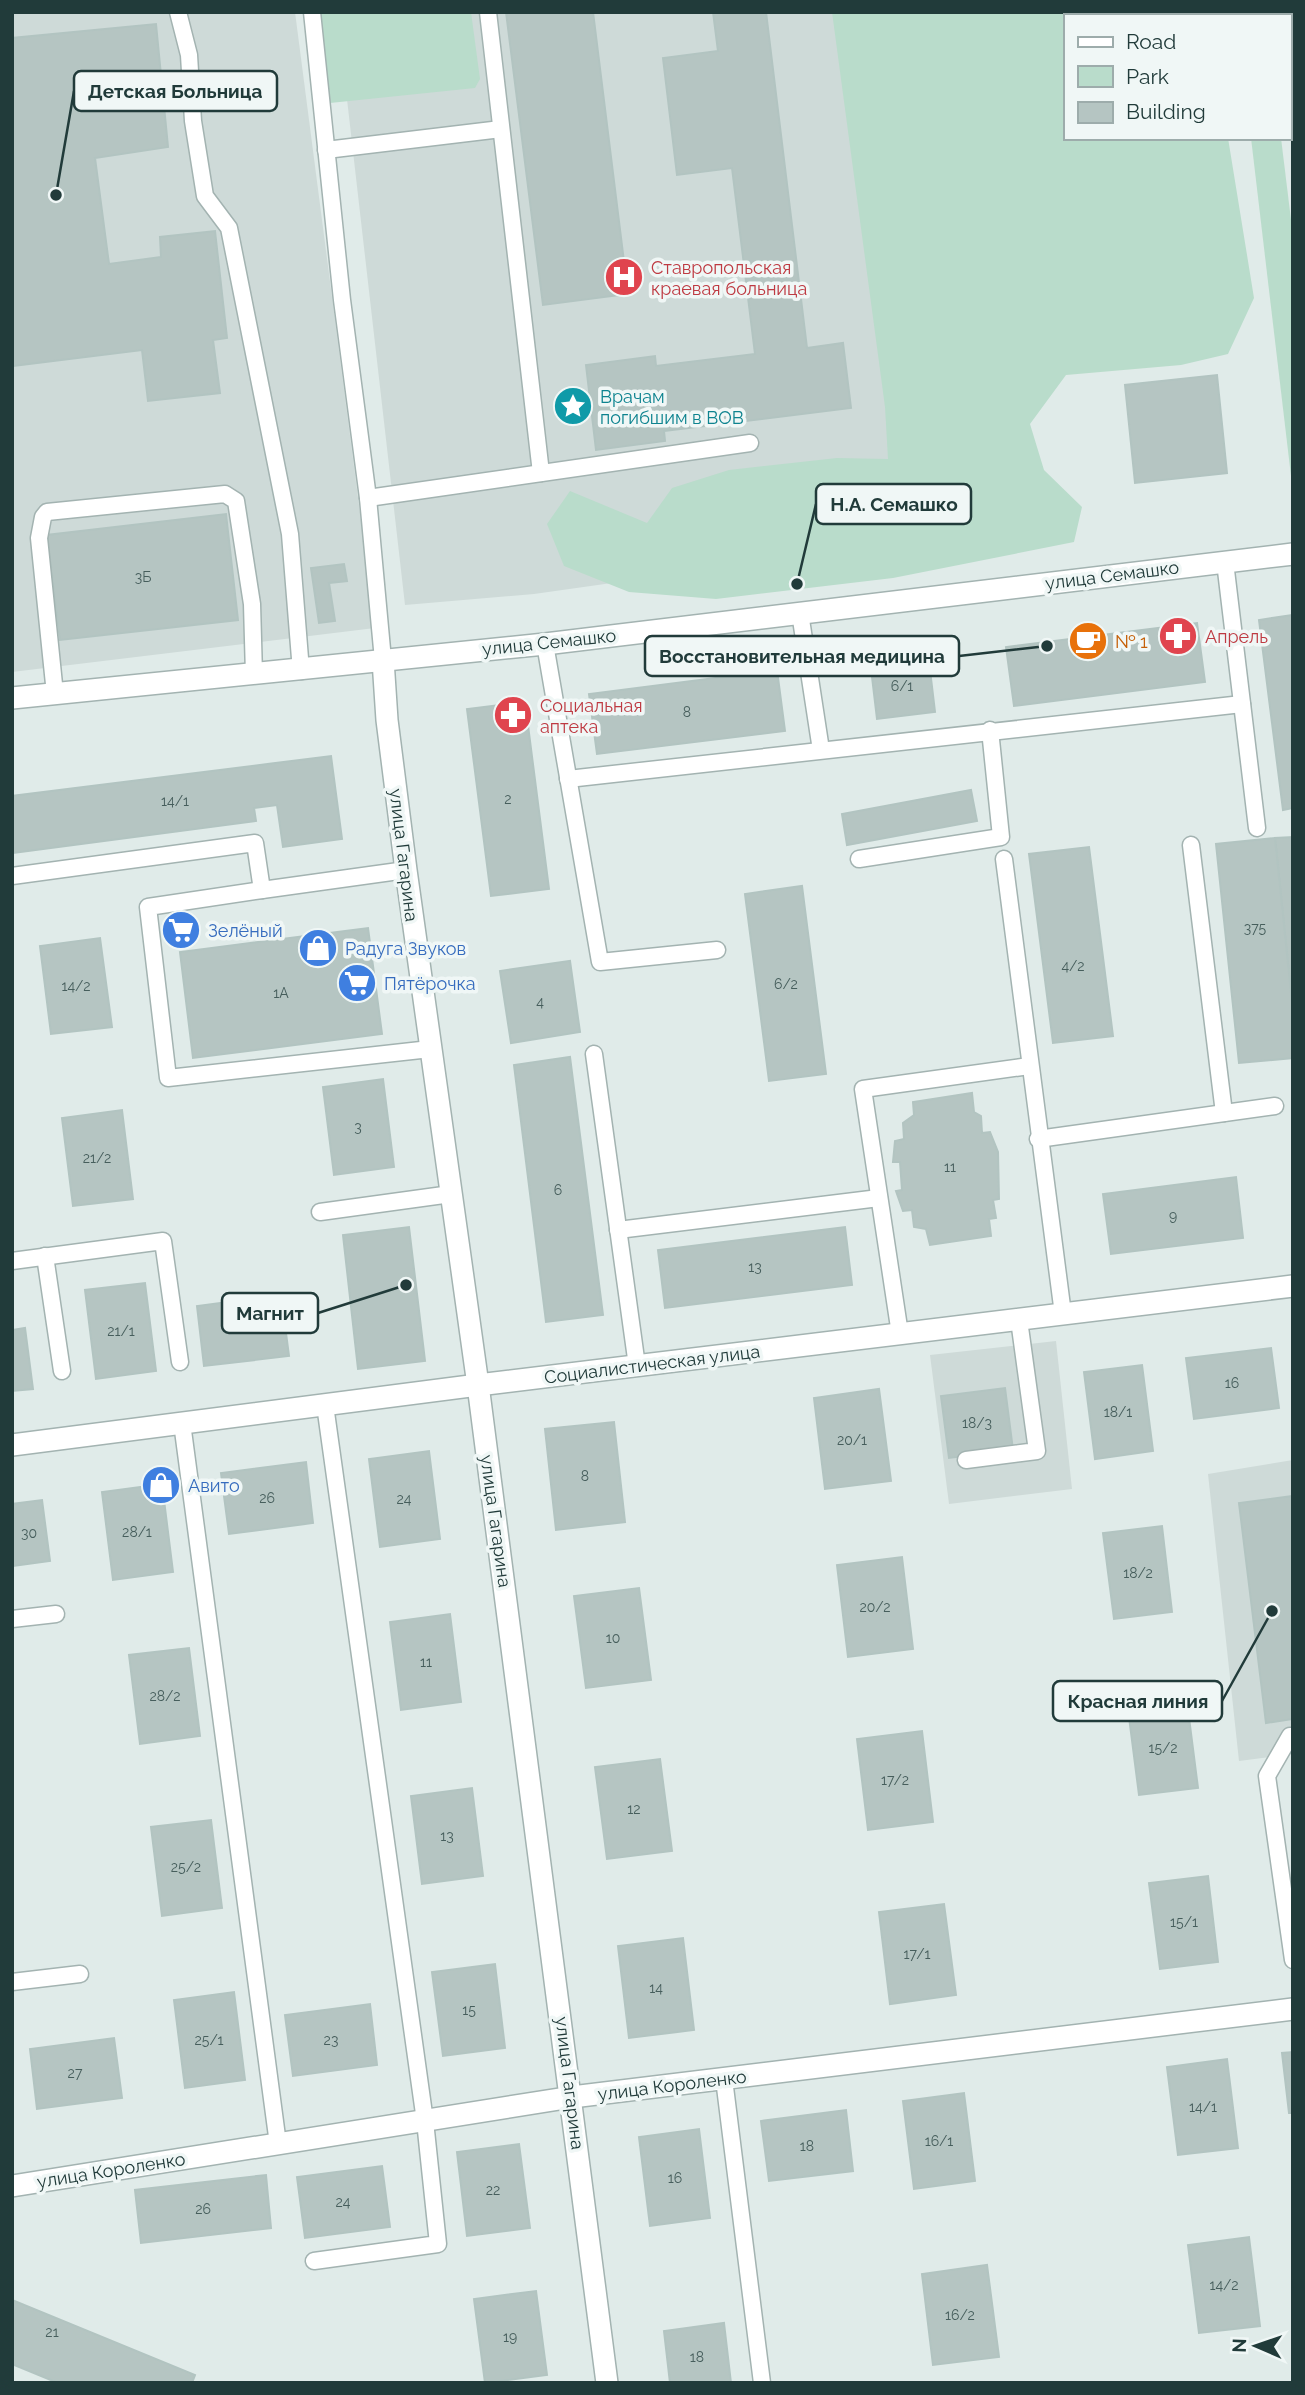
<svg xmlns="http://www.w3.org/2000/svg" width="1305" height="2395" viewBox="0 0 1305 2395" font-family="Raleway,sans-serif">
<rect width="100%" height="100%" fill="#e0ebe9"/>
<g fill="#cedad8">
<polygon points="12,12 295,12 375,628 12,672"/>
<polygon points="337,12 852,12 910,541 534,594 405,605"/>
<polygon points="1056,1341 1072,1489 949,1504 930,1355"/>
<polygon points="1293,1460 1293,1754 1239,1761 1208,1474"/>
</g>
<g fill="#b9dccb">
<polygon points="320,12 471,12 480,79 475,88 330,103"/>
<polygon points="832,12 1212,12 1212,16 1065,16 1065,138 1228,138 1254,298 1228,354 1181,365 1066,375 1030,424 1044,470 1082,507 1074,542 893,578 716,599 629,592 564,566 547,524 570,491 647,523 672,488 729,470 837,458 888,459 885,407"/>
<polygon points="1251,138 1281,138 1293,236 1293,493"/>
</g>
<g fill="#b5c5c2" stroke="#b2c4c1" stroke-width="2">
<polygon points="506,12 593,12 628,294 543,305"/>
<polygon points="713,12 766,12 807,348 843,343 851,408 664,431 665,441 596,450 586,365 655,356 656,366 755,354 732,168 677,175 663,58 718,51"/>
<polygon points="156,24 168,147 95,158 109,264 161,257 160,237 215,231 227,338 213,340 220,393 148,401 142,350 12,366 12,38"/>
<polygon points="1217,375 1227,473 1135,483 1125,385"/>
<polygon points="226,514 238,620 60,640 47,535"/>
<polygon points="344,564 347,581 329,583 335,621 319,623 311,568"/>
<polygon points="1293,615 1293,808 1283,810 1259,620"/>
<polygon points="1197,623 1205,682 1014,706 1006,647"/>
<polygon points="928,653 935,712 877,719 870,660"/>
<polygon points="777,670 785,731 597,754 589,694"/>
<polygon points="525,702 549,889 491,896 467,709"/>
<polygon points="331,756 342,839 283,847 277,805 254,808 256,821 12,853 12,796"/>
<polygon points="971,790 977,821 847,845 842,814"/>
<polygon points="1293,837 1293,1012 1275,838"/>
<polygon points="1275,838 1293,1012 1293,1058 1239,1063 1216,844"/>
<polygon points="1089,847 1113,1036 1053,1043 1029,854"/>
<polygon points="802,886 826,1074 769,1081 745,894"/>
<polygon points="368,928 382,1034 193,1058 180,952"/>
<polygon points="100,938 112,1027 51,1034 40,946"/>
<polygon points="570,961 580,1032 511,1043 500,971"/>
<polygon points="570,1057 603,1315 546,1322 514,1065"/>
<polygon points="383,1079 394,1167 334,1175 323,1087"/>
<polygon points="972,1093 974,1112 981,1116 982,1133 990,1132 998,1152 999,1199 993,1200 996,1218 989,1219 991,1236 930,1245 926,1229 914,1227 912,1210 903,1211 896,1191 902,1190 900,1162 893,1162 895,1141 904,1139 903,1123 914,1115 913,1102"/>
<polygon points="122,1110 133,1199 73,1206 62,1118"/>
<polygon points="1236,1177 1243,1238 1111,1254 1103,1194"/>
<polygon points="409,1227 425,1361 358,1369 343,1235"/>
<polygon points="845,1227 852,1285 665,1308 658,1250"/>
<polygon points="145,1283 156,1371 96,1379 85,1290"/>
<polygon points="281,1295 289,1356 204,1366 197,1306"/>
<polygon points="25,1328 33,1389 12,1391 12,1330"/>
<polygon points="1271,1348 1279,1408 1194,1419 1186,1358"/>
<polygon points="1142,1365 1153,1451 1095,1459 1084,1372"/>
<polygon points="1005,1388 1013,1450 949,1458 941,1396"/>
<polygon points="879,1389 891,1481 825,1489 814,1398"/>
<polygon points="614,1422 625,1522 556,1530 545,1429"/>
<polygon points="429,1451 440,1539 380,1547 369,1459"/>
<polygon points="306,1462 313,1523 229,1534 221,1473"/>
<polygon points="162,1484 173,1572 113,1580 102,1492"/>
<polygon points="1293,1496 1293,1719 1266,1723 1239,1503"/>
<polygon points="42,1500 50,1561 12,1566 12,1504"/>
<polygon points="1162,1526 1172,1612 1114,1619 1103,1533"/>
<polygon points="902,1557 913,1649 848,1657 837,1565"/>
<polygon points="639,1588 651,1680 586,1688 574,1596"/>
<polygon points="450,1614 461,1702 401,1710 390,1622"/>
<polygon points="189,1648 200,1736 140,1744 129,1655"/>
<polygon points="1187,1702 1198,1788 1139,1795 1128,1709"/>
<polygon points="922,1731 933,1822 868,1830 857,1739"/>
<polygon points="660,1759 672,1851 607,1859 595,1767"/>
<polygon points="472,1788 483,1876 422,1884 411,1796"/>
<polygon points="211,1820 222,1908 162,1916 151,1827"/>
<polygon points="1208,1876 1218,1962 1160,1969 1149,1883"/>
<polygon points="944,1904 956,1995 890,2004 879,1912"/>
<polygon points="683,1938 694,2030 629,2038 618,1946"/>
<polygon points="495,1964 505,2048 443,2056 432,1972"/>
<polygon points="234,1992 245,2080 185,2088 174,2000"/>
<polygon points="370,2004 377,2065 293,2076 285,2015"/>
<polygon points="114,2038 122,2098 37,2109 30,2049"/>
<polygon points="1293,2052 1293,2113 1289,2113 1282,2053"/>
<polygon points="1227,2059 1238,2148 1178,2155 1167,2067"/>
<polygon points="964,2093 975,2181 914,2189 903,2101"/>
<polygon points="846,2110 853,2171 769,2181 761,2121"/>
<polygon points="699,2129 710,2218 650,2226 639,2137"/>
<polygon points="519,2144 530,2228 467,2236 457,2152"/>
<polygon points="382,2166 390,2227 305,2238 297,2177"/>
<polygon points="266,2175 271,2228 141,2243 135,2190"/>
<polygon points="1249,2237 1260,2326 1199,2333 1188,2245"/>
<polygon points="987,2265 999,2357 933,2365 922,2274"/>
<polygon points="536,2291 547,2375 485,2383 474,2299"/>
<polygon points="12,2300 195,2375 192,2383 58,2383 12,2364"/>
<polygon points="724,2323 731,2383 670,2383 664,2331"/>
</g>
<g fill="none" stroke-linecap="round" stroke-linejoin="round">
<g stroke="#a3b3b1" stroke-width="19">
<g id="service">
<polyline points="178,12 189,55 193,121 205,196 229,228 290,534 301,671"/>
<polyline points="312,12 342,300 368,498 383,660"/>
<polyline points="488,12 541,473"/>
<polyline points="326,150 501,129"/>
<polyline points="368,498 750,443"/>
<polyline points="1225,562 1257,828"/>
<polyline points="800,613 821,750"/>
<polyline points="545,644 600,962 717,950"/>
<polyline points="55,694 39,538 43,517 47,512 225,494 236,501 252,604 254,675"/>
<polyline points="568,779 1242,704"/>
<polyline points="1191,845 1224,1113"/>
<polyline points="859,859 1001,837 990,730"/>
<polyline points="1004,859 1063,1314"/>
<polyline points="12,876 255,843 262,890 406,870"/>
<polyline points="262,890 148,907 168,1078 430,1049"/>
<polyline points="594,1054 637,1366"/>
<polyline points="1038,1139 1275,1106"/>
<polyline points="320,1212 451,1194"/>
<polyline points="618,1230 879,1198"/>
<polyline points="45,1256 62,1371"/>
<polyline points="12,1261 163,1241 180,1362"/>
<polyline points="900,1334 863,1089 1029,1066"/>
<polyline points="182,1423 278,2144"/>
<polyline points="966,1460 1037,1451 1019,1320"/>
<polyline points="12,1619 56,1614"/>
<polyline points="1293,1736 1290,1736 1267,1776 1293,1960"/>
<polyline points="12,1982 80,1974"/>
<polyline points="724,2079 762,2383"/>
<polyline points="314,2261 438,2244 425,2121 325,1405"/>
</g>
</g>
<g stroke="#a3b3b1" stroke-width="24">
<g id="minor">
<polyline points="383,660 387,720 406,870 478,1385 607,2383"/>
<polyline points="12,698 545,644 1293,554"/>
<polyline points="12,1445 478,1385 1293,1286"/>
<polyline points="12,2186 572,2097 1293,2009"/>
</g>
</g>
<use href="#service" stroke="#fff" stroke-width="16"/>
<use href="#minor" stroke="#fff" stroke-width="21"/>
</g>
<defs>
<g id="hospital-disc" transform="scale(2.0125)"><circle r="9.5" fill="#e0444e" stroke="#f0f7f6"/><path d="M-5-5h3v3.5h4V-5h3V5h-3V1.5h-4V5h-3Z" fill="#fff"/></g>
<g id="sight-disc" transform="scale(2.0125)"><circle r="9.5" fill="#0f9aa8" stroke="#f0f7f6"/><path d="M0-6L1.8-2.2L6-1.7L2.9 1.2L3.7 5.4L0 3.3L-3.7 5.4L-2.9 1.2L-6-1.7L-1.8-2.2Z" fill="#fff"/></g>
<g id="pharmacy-disc" transform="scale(2.0125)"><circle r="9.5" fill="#e0444e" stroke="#f0f7f6"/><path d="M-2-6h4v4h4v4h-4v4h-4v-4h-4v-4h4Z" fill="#fff"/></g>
<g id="cafe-disc" transform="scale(2.0125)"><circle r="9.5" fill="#e8710a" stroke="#f0f7f6"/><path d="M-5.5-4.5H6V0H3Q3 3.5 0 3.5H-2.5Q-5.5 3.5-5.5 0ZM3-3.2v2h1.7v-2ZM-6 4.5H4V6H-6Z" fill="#fff"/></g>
<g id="supermarket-disc" transform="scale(2.0125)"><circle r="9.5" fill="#3f7fe0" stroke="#f0f7f6"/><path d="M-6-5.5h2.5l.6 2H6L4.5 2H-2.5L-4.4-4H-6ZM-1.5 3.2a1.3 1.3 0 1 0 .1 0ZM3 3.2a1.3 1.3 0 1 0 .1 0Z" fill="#fff"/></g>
<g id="shop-disc" transform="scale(2.0125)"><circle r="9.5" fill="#3f7fe0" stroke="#f0f7f6"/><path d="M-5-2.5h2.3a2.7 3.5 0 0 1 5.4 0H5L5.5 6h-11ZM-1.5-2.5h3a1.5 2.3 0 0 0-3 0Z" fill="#fff"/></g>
</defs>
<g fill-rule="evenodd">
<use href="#hospital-disc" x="624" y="277"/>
<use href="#sight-disc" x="573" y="406"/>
<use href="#pharmacy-disc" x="1178" y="636"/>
<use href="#cafe-disc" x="1088" y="641"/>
<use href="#pharmacy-disc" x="513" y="715"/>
<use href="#supermarket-disc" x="181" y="930"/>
<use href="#shop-disc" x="318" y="948"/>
<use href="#supermarket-disc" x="357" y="983"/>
<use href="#shop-disc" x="161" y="1485"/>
</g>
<g text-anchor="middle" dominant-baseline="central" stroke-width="7" stroke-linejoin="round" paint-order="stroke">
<g font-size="14" fill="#465e5c">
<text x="143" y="577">3Б</text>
<text x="902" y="686">6/1</text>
<text x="687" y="712">8</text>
<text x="508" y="799">2</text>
<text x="175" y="801">14/1</text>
<text x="1255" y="928">375</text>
<text x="1073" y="966">4/2</text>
<text x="786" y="984">6/2</text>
<text x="76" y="986">14/2</text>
<text x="281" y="993">1А</text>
<text x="540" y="1002">4</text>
<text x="358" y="1127">3</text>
<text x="97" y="1158">21/2</text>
<text x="950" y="1167">11</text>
<text x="558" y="1190">6</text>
<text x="1173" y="1216">9</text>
<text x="755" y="1267">13</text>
<text x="121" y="1331">21/1</text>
<text x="1232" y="1383">16</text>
<text x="1118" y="1412">18/1</text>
<text x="977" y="1423">18/3</text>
<text x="852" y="1440">20/1</text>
<text x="585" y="1476">8</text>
<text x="267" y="1498">26</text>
<text x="404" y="1499">24</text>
<text x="137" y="1532">28/1</text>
<text x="29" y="1533">30</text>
<text x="1138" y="1573">18/2</text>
<text x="875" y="1607">20/2</text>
<text x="613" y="1638">10</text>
<text x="426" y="1662">11</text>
<text x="165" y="1696">28/2</text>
<text x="1163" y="1748">15/2</text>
<text x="895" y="1780">17/2</text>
<text x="634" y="1809">12</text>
<text x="447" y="1836">13</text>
<text x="186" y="1867">25/2</text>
<text x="1184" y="1922">15/1</text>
<text x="917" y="1954">17/1</text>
<text x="656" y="1988">14</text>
<text x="469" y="2010">15</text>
<text x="209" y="2040">25/1</text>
<text x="331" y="2040">23</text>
<text x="75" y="2073">27</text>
<text x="1203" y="2107">14/1</text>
<text x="939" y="2141">16/1</text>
<text x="807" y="2146">18</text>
<text x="675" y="2178">16</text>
<text x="493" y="2190">22</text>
<text x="343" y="2202">24</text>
<text x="203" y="2209">26</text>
<text x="1224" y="2285">14/2</text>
<text x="960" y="2315">16/2</text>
<text x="52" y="2332">21</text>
<text x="510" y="2337">19</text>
<text x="697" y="2357">18</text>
</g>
<g font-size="18" fill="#be3a42" stroke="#f0f7f6" text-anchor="start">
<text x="651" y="267">Ставропольская<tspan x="651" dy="21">краевая больница</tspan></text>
<text x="1205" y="636">Апрель</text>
<text x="540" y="705">Социальная<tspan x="540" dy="21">аптека</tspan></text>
</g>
<g font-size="18" fill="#0d838f" stroke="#f0f7f6" text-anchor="start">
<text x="600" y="396">Врачам<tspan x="600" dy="21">погибшим в ВОВ</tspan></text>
</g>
<g font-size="18" fill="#213b3a" stroke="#f0f7f6">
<text transform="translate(1112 575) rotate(-7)">улица Семашко</text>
<text transform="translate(549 642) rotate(-6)">улица Семашко</text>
<text transform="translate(404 855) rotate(83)">улица Гагарина</text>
<text transform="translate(652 1364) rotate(-7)">Социалистическая улица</text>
<text transform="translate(496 1521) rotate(82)">улица Гагарина</text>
<text transform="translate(570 2083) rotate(83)">улица Гагарина</text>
<text transform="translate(672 2085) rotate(-7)">улица Короленко</text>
<text transform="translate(111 2170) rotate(-9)">улица Короленко</text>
</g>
<g font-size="18" fill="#c56008" stroke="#f0f7f6" text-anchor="start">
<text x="1115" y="641">№ 1</text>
</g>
<g font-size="18" fill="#366cbe" stroke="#f0f7f6" text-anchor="start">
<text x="208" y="930">Зелёный</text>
<text x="345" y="948">Радуга Звуков</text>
<text x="384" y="983">Пятёрочка</text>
<text x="188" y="1485">Авито</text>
</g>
</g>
<path fill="none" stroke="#213b3a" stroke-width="2.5" d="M56 195L74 91M797 584L816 504M1047 646L959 656M406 1285L318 1313M1272 1611L1222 1701"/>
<g fill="#213b3a" stroke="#f0f7f6" stroke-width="2.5">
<circle cx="56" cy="195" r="7"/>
<circle cx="797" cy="584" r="7"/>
<circle cx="1047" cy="646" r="7"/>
<circle cx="406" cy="1285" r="7"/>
<circle cx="1272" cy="1611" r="7"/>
</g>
<g fill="#f0f7f6" stroke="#213b3a" stroke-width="2.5">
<rect x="74" y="71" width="203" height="40" rx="7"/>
<rect x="816" y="484" width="155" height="40" rx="7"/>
<rect x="645" y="636" width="314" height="40" rx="7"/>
<rect x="222" y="1293" width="96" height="40" rx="7"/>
<rect x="1053" y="1681" width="169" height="40" rx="7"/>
</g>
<g font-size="19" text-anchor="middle" font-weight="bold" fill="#213b3a">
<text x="175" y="98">Детская Больница</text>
<text x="894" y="511">Н.А. Семашко</text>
<text x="802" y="663">Восстановительная медицина</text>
<text x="270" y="1320">Магнит</text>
<text x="1138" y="1708">Красная линия</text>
</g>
<rect width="1305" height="2395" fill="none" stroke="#213b3a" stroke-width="28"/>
<rect x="1064" y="14" width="228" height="126" fill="#f0f7f6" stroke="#9dacab" stroke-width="2"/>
<rect x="1078" y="37" width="35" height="10" fill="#ffffff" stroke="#9dacab" stroke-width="2"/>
<text x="1126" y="49" font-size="21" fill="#213b3a">Road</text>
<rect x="1078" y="66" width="35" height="21" fill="#b9dccb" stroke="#9dacab" stroke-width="2"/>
<text x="1126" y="84" font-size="21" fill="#213b3a">Park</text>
<rect x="1078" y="102" width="35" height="21" fill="#b5c5c2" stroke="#9dacab" stroke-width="2"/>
<text x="1126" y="119" font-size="21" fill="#213b3a">Building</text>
<g transform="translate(1256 2346) rotate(272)" stroke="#f0f7f6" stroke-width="5" paint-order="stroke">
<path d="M0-5L12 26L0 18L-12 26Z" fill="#213b3a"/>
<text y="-10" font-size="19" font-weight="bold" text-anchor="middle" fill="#213b3a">N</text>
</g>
</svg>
